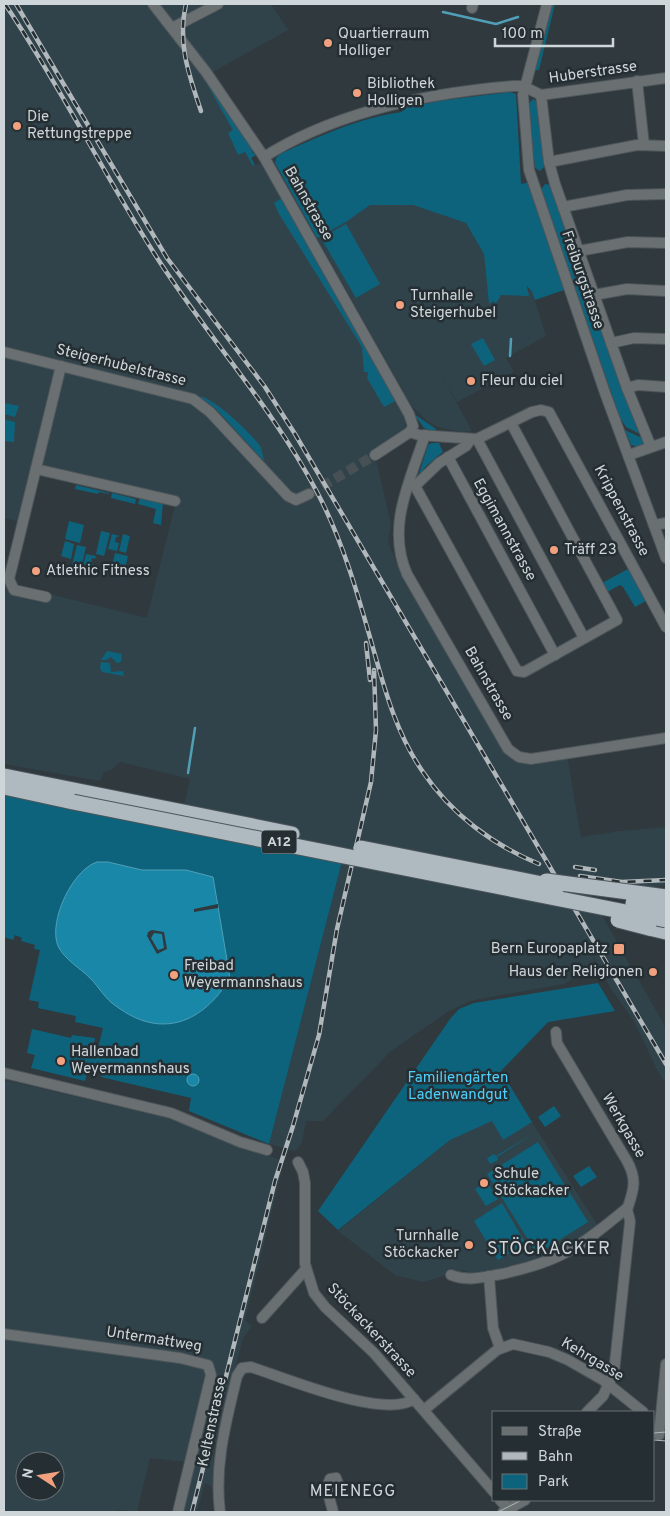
<svg xmlns="http://www.w3.org/2000/svg" width="670" height="1516" viewBox="0 0 670 1516" font-family="Overpass,sans-serif">
<rect width="100%" height="100%" fill="#2f393e"/>
<g fill="#31434a" fill-rule="evenodd">
<polygon points="4,4 153,4 198,69 234,130 228,133 238,155 245,152 253,166 260,163 285,196 405,416 405,428 402,433 375,455 391,524 388,542 398,566 507,756 512,753 519,757 567,755 581,837 620,831 666,827 666,885 639,890 582,880 666,1028 666,1083 658,1072 635,1023 611,989 593,956 595,966 564,984 485,998 470,1001 449,1011 391,1051 323,1121 306,1121 302,1143 295,1151 269,1144 345,850 182,816 190,779 120,762 113,769 104,772 100,781 4,764 4,583 147,618 177,498 34,463 20,522 4,518"/>
<polygon points="159,4 271,4 288,30 211,73"/>
<polygon points="370,205 413,205 466,223 484,254 489,303 493,303 495,323 493,297 514,283 532,292 546,336 506,358 514,372 457,402 437,367 472,431 461,432 438,427 428,422 412,406 317,238 346,222"/>
<path d="M 4,1080 L 167,1118 L 284,1161 L 245,1320 L 252,1326 L 243,1338 L 229,1392 L 227,1392 L 214,1449 L 212,1487 L 205,1483 L 197,1512 L 183,1512 L 195,1463 L 150,1458 L 137,1512 L 118,1510 L 117,1512 L 4,1512 ZM 25,1461 L 55,1461 L 55,1491 L 25,1491 Z"/>
<polygon points="492,1120 503,1140 532,1122 598,1226 552,1255 530,1262 472,1274 463,1270 423,1282 395,1275 338,1231 450,1140"/>
</g>
<g fill="#0e637c">
<polygon points="552,4 555,4 539,70 535,70"/>
<polygon points="196,65 254,149 252,152 256,155 251,158 255,165 253,166 245,152 238,155 228,133 233,130"/>
<path d="M 510,92 L 516,94 L 521,184 L 531,182 L 570,288 L 535,300 L 532,292 L 527,286 L 529,296 L 501,295 L 495,305 L 494,301 L 489,304 L 484,254 L 466,223 L 413,205 L 370,205 L 346,222 L 317,238 L 275,163 L 276,158 L 280,154 C 320,136 358,118 402,112 L 401,109 L 438,101 Z"/>
<polygon points="533,99 538,102 545,166 540,171 535,168 528,105"/>
<polygon points="545,184 551,185 642,435 626,427 620,418 541,190"/>
<polygon points="285,196 399,399 384,407 367,378 368,372 364,372 362,347 279,214 274,203"/>
<polygon points="346,224 380,284 356,298 321,238"/>
<polygon points="483,338 495,360 484,366 471,344"/>
<path d="M 199,396 C 214,398 251,433 260,446 C 262,449 263,456 264,461 L 216,409 Z"/>
<polygon points="4,403 19,406 15,417 4,414"/>
<polygon points="414,414 436,429 437,433 424,428"/>
<polygon points="4,419 15,422 14,442 4,441"/>
<polygon points="625,430 644,439 643,444 639,447 631,445"/>
<polygon points="432,443 439,443 443,452 426,466 418,477 428,445"/>
<polygon points="76,485 109,493 109,494 99,492 98,494 75,489"/>
<polygon points="112,493 136,499 135,504 111,498"/>
<polygon points="140,497 163,503 161,525 153,523 156,509 138,504"/>
<polygon points="69,521 84,525 80,543 65,539"/>
<polygon points="101,531 110,533 104,556 96,554"/>
<polygon points="112,534 120,536 116,537 115,542 119,543 117,551 108,549"/>
<polygon points="123,534 130,536 126,553 119,551"/>
<polygon points="65,541 74,544 71,559 61,556"/>
<polygon points="77,545 86,547 81,568 72,565"/>
<polygon points="115,553 128,556 123,578 110,575"/>
<polygon points="86,554 96,556 95,559 92,558 91,563 94,565 93,568 83,566"/>
<polygon points="628,569 646,601 635,607 623,587 620,585 607,592 602,583"/>
<polygon points="107,651 122,654 121,662 117,663 111,657 106,660 101,660"/>
<polygon points="101,662 110,663 111,672 123,671 124,676 102,672 100,668"/>
<polygon points="4,795 92,812 345,850 269,1144 189,1111 191,1098 101,1077 103,1070 89,1067 85,1081 31,1068 35,1055 27,1053 32,1029 71,1038 72,1035 95,1038 93,1047 98,1048 103,1028 75,1022 76,1016 38,1008 39,1002 29,1000 40,950 34,949 35,945 21,941 22,938 15,935 13,940 4,937"/>
<polygon points="598,983 615,1011 548,1022 501,1071 532,1122 503,1140 492,1121 450,1140 338,1230 318,1211 450,1019 459,1009 474,1003"/>
<polygon points="554,1106 561,1116 545,1127 538,1117"/>
<polygon points="531,1135 497,1157 498,1160 490,1164 487,1158 494,1154 496,1156"/>
<polygon points="538,1142 588,1222 537,1254 487,1174"/>
<polygon points="589,1166 597,1177 581,1187 573,1176"/>
<polygon points="487,1182 498,1199 486,1206 475,1189"/>
<polygon points="502,1203 526,1244 498,1260 474,1221"/>
</g>
<g fill="#1987a8" stroke="#509fb7">
<path d="M 97,862 L 108,862 L 142,870 L 186,870 L 213,877 L 230,978 C 203,1023 161,1040 116,1006 C 105,999 99,987 90,978 C 80,968 64,959 58,946 C 48,922 72,870 97,862 Z"/>
<circle cx="193" cy="1080" r="6"/>
</g>
<g fill="#2f393e" fill-rule="evenodd">
<polygon points="218,904 218,908 194,912 194,909"/>
<path d="M 152,930 L 164,932 L 167,949 L 157,954 L 147,936 L 148,932 ZM 154,933 L 162,934 L 164,948 L 158,950 L 151,938 Z"/>
<polygon points="228,966 229,970 205,973 204,970"/>
</g>
<g fill="none" stroke-linecap="round" stroke-linejoin="round">
<g stroke="#509fb7" stroke-width="2.5">
<polyline points="443,12 496,24 518,17"/>
<polyline points="510,356 511,339"/>
<polyline points="188,773 195,728"/>
</g>
<polyline stroke="#475155" stroke-width="10" stroke-dasharray="10 5" stroke-linecap="butt" points="309,494 375,455"/>
<g stroke="#4c555a" stroke-width="12">
<g id="minor">
<polyline points="153,4 206,72 264,157 409,414 413,426 410,432 375,455"/>
<polyline points="547,4 523,95 529,170 605,393 666,558"/>
<polyline points="472,8 473,4"/>
<polyline points="172,28 218,4"/>
<polyline points="637,81 644,145"/>
<polyline points="541,95 549,162 555,184 627,388 651,447"/>
<path d="M 264,157 C 337,111 428,93 513,86 L 523,86 L 541,95 L 666,78"/>
<polyline points="549,162 637,145 666,146"/>
<polyline points="563,207 627,195 666,194"/>
<polyline points="579,251 628,242 666,243"/>
<polyline points="594,295 627,289 666,291"/>
<polyline points="611,343 634,338 666,339"/>
<polyline points="4,352 193,399 210,412 288,496 296,500 309,494"/>
<polyline points="627,388 638,385 666,387"/>
<polyline points="410,432 419,435 477,439 532,412 541,410 549,412 666,627"/>
<path d="M 425,435 C 410,481 386,527 407,574 L 508,749 L 519,757 L 531,759 L 666,738"/>
<polyline points="477,439 584,638"/>
<polyline points="629,455 666,442"/>
<polyline points="448,457 555,655"/>
<polyline points="36,469 175,501"/>
<polyline points="409,483 415,486 517,671 524,672 617,620 511,423"/>
<polyline points="415,486 439,463 466,446 471,439"/>
<polyline points="654,525 666,523"/>
<polyline points="46,597 14,590 9,579 61,366"/>
<path d="M 556,1032 L 557,1043 L 627,1161 C 637,1179 634,1189 628,1207 C 626,1211 630,1217 630,1222 L 614,1372 L 603,1396 L 587,1412"/>
<polyline points="4,1073 171,1113 240,1142 267,1150"/>
<polyline points="298,1162 303,1172 305,1183 305,1264 314,1293 325,1307 374,1353 494,1492"/>
<path d="M 451,1275 C 465,1281 480,1278 496,1275 C 558,1263 579,1248 627,1208"/>
<polyline points="489,1276 493,1328 500,1348"/>
<polyline points="262,1318 306,1269"/>
<polyline points="4,1334 180,1358 208,1365 211,1375 178,1512"/>
<polyline points="424,1410 497,1350 513,1344 549,1352 568,1360 603,1380 643,1412"/>
<polyline points="659,1435 666,1364"/>
<path d="M 329,1494 L 339,1486 L 336,1478 L 330,1479 C 325,1488 331,1503 333,1512"/>
<polyline points="500,1500 512,1512"/>
<path d="M 220,1512 C 214,1465 226,1422 237,1376 L 242,1368 L 251,1367 C 285,1378 385,1420 414,1399"/>
<polyline points="503,1512 525,1500"/>
</g>
</g>
<g stroke="#4c555a" stroke-width="17">
<g id="highway">
<polyline points="4,776 292,834"/>
<polyline points="4,787 73,802"/>
<polyline points="649,928 666,932"/>
</g>
</g>
<use href="#minor" stroke="#6a6f71" stroke-width="10"/>
<use href="#highway" stroke="#aebac0" stroke-width="15"/>
<g stroke="#b1b8bb" stroke-width="1">
<polyline points="654,1433 666,1432"/>
<polyline points="654,1440 666,1441"/>
<polyline points="498,1512 522,1500"/>
</g>
<g stroke="#b1b8bb" stroke-width="4.5">
<g id="rail">
<path d="M 5,4 C 59,84 102,171 154,253 C 205,334 272,406 317,492 C 343,541 358,595 373,648 C 385,691 397,735 423,772 C 451,814 493,845 539,864"/>
<polyline points="16,4 167,258 265,387 295,434 666,1064"/>
<path d="M 186,4 C 177,43 189,75 201,111"/>
<polyline points="366,643 370,680"/>
<polyline points="575,867 595,870"/>
<polyline points="580,876 622,882 666,880"/>
<polyline points="192,1512 275,1181 293,1126 319,1035 337,929 371,782 376,730 374,670"/>
</g>
</g>
<use href="#rail" stroke="#252f33" stroke-width="2.5" stroke-dasharray="8" stroke-linecap="butt"/>
<g stroke="#4c555a" stroke-width="17" stroke-linecap="butt">
<g id="highway-bridge">
<polyline points="73,802 666,920"/>
<polyline points="361,848 557,887"/>
<polyline points="546,881 666,897"/>
<polyline points="633,903 666,909"/>
<polyline points="618,920 649,928"/>
</g>
</g>
<use href="#highway-bridge" stroke="#aebac0" stroke-width="15"/>
</g>
<g fill="#f2a17e" stroke="#252f33" stroke-width="2">
<circle cx="328" cy="43" r="5"/>
<circle cx="357" cy="93" r="5"/>
<circle cx="17" cy="126" r="5"/>
<circle cx="400" cy="305" r="5"/>
<circle cx="471" cy="381" r="5"/>
<circle cx="554" cy="550" r="5"/>
<circle cx="36" cy="571" r="5"/>
<rect x="613" y="943" width="12" height="12" rx="2.5"/>
<circle cx="653" cy="972" r="5"/>
<circle cx="174" cy="975" r="5"/>
<circle cx="61" cy="1061" r="5"/>
<circle cx="484" cy="1183" r="5"/>
<circle cx="469" cy="1245" r="5"/>
</g>
<g text-anchor="middle" dominant-baseline="central" stroke-width="5" stroke-linejoin="round" paint-order="stroke">
<rect fill="#252f33" stroke="#9ca4a7" stroke-width="1" x="261.5" y="830.5" width="35" height="23" rx="4"/>
<g font-size="14" font-weight="bold" fill="#cfd6d9">
<text x="279" y="842">A12</text>
</g>
<g font-size="15" fill="#cfd6d9" stroke="#252f33" text-anchor="start">
<text x="338" y="34">Quartierraum<tspan x="338" dy="17">Holliger</tspan></text>
<text x="367" y="84">Bibliothek<tspan x="367" dy="17">Holligen</tspan></text>
<text x="27" y="117">Die<tspan x="27" dy="17">Rettungstreppe</tspan></text>
<text x="410" y="296">Turnhalle<tspan x="410" dy="17">Steigerhubel</tspan></text>
<text x="481" y="381">Fleur du ciel</text>
<text x="564" y="550">Träff 23</text>
<text x="46" y="571">Atlethic Fitness</text>
<text x="608" y="949" text-anchor="end">Bern Europaplatz</text>
<text x="184" y="966">Freibad<tspan x="184" dy="17">Weyermannshaus</tspan></text>
<text x="643" y="972" text-anchor="end">Haus der Religionen</text>
<text x="71" y="1052">Hallenbad<tspan x="71" dy="17">Weyermannshaus</tspan></text>
<text x="494" y="1174">Schule<tspan x="494" dy="17">Stöckacker</tspan></text>
<text x="459" y="1236" text-anchor="end">Turnhalle<tspan x="459" dy="17">Stöckacker</tspan></text>
</g>
<g font-size="15" fill="#cfd6d9" stroke="#252f33">
<text transform="translate(593 73) rotate(-8)">Huberstrasse</text>
<text transform="translate(308 204) rotate(60)">Bahnstrasse</text>
<text transform="translate(582 280) rotate(71)">Freiburgstrasse</text>
<text transform="translate(121 366) rotate(14)">Steigerhubelstrasse</text>
<text transform="translate(621 511) rotate(62)">Krippenstrasse</text>
<text transform="translate(504 530) rotate(61)">Eggimannstrasse</text>
<text transform="translate(488 684) rotate(60)">Bahnstrasse</text>
<text transform="translate(623 1126) rotate(60)">Werkgasse</text>
<text transform="translate(371 1331) rotate(47)">Stöckackerstrasse</text>
<text transform="translate(154 1340) rotate(9)">Untermattweg</text>
<text transform="translate(592 1360) rotate(31)">Kehrgasse</text>
<text transform="translate(213 1422) rotate(-78)">Keltenstrasse</text>
</g>
<g font-size="15" fill="#4ed0fc" stroke="#252f33">
<text x="458" y="1078">Familiengärten<tspan x="458" dy="17">Ladenwandgut</tspan></text>
</g>
<g font-size="16" letter-spacing="1" fill="#cfd6d9" stroke="#252f33">
<text x="353" y="1492">MEIENEGG</text>
</g>
<g font-size="18" letter-spacing="1" fill="#cfd6d9" stroke="#252f33">
<text x="549" y="1249">STÖCKACKER</text>
</g>
</g>
<rect width="670" height="1516" fill="none" stroke="#cfd6d9" stroke-width="10"/>
<rect x="492" y="1411" width="162" height="90" fill="#252f33" stroke="#697275"/>
<rect x="502" y="1427" width="25" height="8" fill="#6a6f71" stroke="#697275"/>
<text x="538" y="1436" font-size="15" fill="#cfd6d9">Straße</text>
<rect x="502" y="1452" width="25" height="8" fill="#b1b8bb" stroke="#697275"/>
<text x="538" y="1461" font-size="15" fill="#cfd6d9">Bahn</text>
<rect x="502" y="1474" width="25" height="15" fill="#0e637c" stroke="#697275"/>
<text x="538" y="1486" font-size="15" fill="#cfd6d9">Park</text>
<g transform="translate(40 1476) rotate(282)"><circle r="24" fill="#252f33" stroke="#697275"/>
<path d="M0-4L9 19L0 12L-9 19Z" fill="#f2a17e"/>
<text y="-8" font-size="14" font-weight="bold" text-anchor="middle" fill="#cfd6d9">N</text>
</g>
<path d="M495 38v8h118v-8" fill="none" stroke="#cfd6d9" stroke-width="2.5"/>
<text x="502" y="38" font-size="15" fill="#cfd6d9" stroke="#252f33" stroke-width="4" paint-order="stroke">100 m</text>
</svg>
